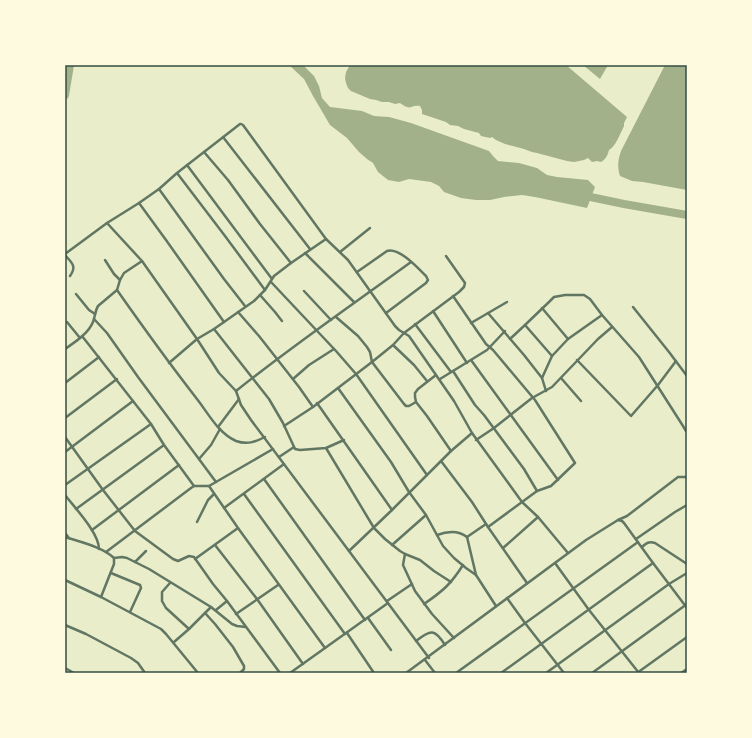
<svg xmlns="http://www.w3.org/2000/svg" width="752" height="738" viewBox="0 0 752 738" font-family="'Titillium Web',sans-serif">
<rect width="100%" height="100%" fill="#e9edc9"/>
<g fill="#a3b18a">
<polygon points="289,65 303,65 314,76 319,86 322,98 330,107 362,111 374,116 389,117 411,123 489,151 493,156 498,161 519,163 537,168 547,175 557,177 588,180 595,187 587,208 535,197 522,195 504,197 490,200 476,200 461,198 444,192 439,186 431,182 409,179 399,182 388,180 378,172 373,163 367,159 359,152 347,138 330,125 313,96 304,79"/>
<path d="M 350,65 L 566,65 L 627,117 L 624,123 L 624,126 C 620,134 616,146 609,150 C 608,155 605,160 601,162 L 597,161 L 592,162 L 588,158 L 584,160 L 574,162 L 567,161 L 537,153 L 532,152 L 524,149 L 505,144 L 496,140 L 492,137 L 490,138 L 481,136 L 479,133 L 464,129 L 458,126 L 450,125 L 446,122 L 422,114 L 422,110 L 420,106 C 410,104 412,112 400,103 L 395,104 L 389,102 L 382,102 L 376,100 L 370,99 L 351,91 L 348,88 L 346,83 L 345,78 L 346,72 Z"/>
<polygon points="583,65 608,65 600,79"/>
<path d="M 665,65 L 687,65 L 687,190 L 643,182 L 632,181 L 620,176 C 617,166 618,160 621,151 Z"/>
</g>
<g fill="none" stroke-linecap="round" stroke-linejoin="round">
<g stroke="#a3b18a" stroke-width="8">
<polyline points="65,95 70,65"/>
<polyline points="581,195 624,204 687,215"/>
</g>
<g stroke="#617663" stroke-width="2.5">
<polyline points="223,137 310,249"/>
<polyline points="204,152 228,180 260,224 291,263"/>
<polyline points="187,165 272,279"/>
<polyline points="177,173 225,236 265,290"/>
<polyline points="159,189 224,279 245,306"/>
<polyline points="139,203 166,240 224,322"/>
<polyline points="107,223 139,203 159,189 177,173 240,124 241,124 243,125 326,239 348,260 395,326 399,330 409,336 454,401 472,433 522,502 538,517 568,553"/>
<polyline points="340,252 370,228"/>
<polyline points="305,253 354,302"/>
<polyline points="65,254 107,223 142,261 197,339 219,373 236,391 241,405 251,420 429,658"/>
<path d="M 65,255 C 72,263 77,266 70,276"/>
<polyline points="105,260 114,274 120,280"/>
<path d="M 357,272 L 387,251 C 399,247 418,268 426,276 L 428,280 L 426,283 L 386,313"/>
<polyline points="271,282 336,351 356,374 427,475"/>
<path d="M 117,290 C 143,327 169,363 197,399 C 208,413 218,433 236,441 C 247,445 255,442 265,437"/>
<polyline points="304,291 331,320"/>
<polyline points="76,294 89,310 95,314"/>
<polyline points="260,295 275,312 282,321"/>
<polyline points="453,296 486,344 493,350 535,400 575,463 551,486 537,491 488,527"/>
<polyline points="633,307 669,352 687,376"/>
<polyline points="542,308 568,339"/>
<polyline points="433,311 467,363"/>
<polyline points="238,312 259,336 299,387 313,407"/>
<polyline points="488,313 524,355 542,378 546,391"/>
<polyline points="336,317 358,336 367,347 370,352 372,362 404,404 406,406 409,406 416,402"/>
<polyline points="94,319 107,333 138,377 216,482"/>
<polyline points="67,322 80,338"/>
<polyline points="471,323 507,302"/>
<polyline points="415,324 451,372"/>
<polyline points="525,325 552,356"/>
<polyline points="214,329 269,399 283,423 295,449 300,450 326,448 344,440"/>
<polyline points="82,336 151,424 164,445 194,486"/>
<polyline points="510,339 525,325 549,302 554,297 565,295 584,295 590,299 602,315 639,357 683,426 686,431 687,430"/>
<polyline points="393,345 414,365 427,381"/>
<path d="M 65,349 C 75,342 88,334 93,322 C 95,317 95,311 98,306 L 117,290 L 120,280 L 124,273 L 142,261"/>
<polyline points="471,360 558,480"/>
<polyline points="577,360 631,416 658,385 676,361"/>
<polyline points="169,363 197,339 214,329 254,301 265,290 274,276 291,263 326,239"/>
<polyline points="453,371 475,405 484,415 524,469 537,491"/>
<polyline points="436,375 418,389 415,393 415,397 416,402 427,416 451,451"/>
<polyline points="542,378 552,356 568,339 602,315"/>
<polyline points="561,378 581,401"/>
<polyline points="293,379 309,365 334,349"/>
<polyline points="440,379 487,350 505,331"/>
<polyline points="65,383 99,357"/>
<polyline points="338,388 391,462 409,492 426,515 443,546 454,558 466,568 476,575 496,606"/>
<path d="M 236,391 C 292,346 352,305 411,262"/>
<polyline points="317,403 392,510"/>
<polyline points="65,418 117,379"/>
<polyline points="284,426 313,407 372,362 393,345 404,333 459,292 464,287 465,283 446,256"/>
<polyline points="218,427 239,399"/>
<polyline points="65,437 103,490 135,531 173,559 178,561 189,556 194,557 213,584 227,601 280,673"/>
<polyline points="476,440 494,428 532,398 552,387 598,339 612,327"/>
<polyline points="326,448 374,528 385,539 400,551 405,554 420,560 434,571 451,582"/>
<polyline points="65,452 133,401"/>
<polyline points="279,457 294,447"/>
<polyline points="199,459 211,445 220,429"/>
<polyline points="441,461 472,502 488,527 527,583"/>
<polyline points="264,479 365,620"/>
<polyline points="65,485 151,424"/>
<polyline points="209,486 238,528 325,648"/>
<polyline points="244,494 345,634"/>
<path d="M 65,495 C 75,508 99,533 99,549"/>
<polyline points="224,508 284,464"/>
<polyline points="76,509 164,445"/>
<polyline points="618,520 622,521 624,523 653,563 687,608"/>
<polyline points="197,522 208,500 214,494"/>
<polyline points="92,530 179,465"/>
<polyline points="65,533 69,538"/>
<path d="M 437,535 C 448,531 458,530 467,537"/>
<path d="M 65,537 C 80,542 103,547 114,558 L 114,564 L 101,597"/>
<polyline points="467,537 476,575"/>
<polyline points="467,537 486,524"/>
<polyline points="636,539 675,512 687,505"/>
<polyline points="215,545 257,599 303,664"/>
<polyline points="392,545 426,515"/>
<path d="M 642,547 C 646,543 649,541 655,543 L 687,564"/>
<polyline points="503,548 538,517"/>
<polyline points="349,551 392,510 451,451 472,433"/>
<polyline points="106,552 191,488 194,486 209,486 273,449"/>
<polyline points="405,554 403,565 415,591 432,614 454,638"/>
<polyline points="114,558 122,557 127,558 149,569 211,607 232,624 237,626 246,627"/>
<polyline points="195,559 238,528"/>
<polyline points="135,562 146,551"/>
<polyline points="555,563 589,610 639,673"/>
<polyline points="111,573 140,585 141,588 130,612"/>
<polyline points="65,580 101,597 161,629 166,634 198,673"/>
<polyline points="170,583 162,592 162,601 166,608 189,629"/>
<polyline points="507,598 525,623 564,673"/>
<polyline points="387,601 412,584"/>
<path d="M 424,604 C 443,591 451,584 463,565"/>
<polyline points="216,610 227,601"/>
<polyline points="205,613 215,624 233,647 244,666 244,669 240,673"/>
<polyline points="236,614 278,585"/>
<polyline points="368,618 391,650"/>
<polyline points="65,625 86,634 131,658 138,663 145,673"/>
<polyline points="347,633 374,673"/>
<path d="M 416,641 C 431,629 435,629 445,645"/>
<polyline points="174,642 189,629 211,607"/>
<polyline points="425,660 435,673"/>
<polyline points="65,668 74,673"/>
<polyline points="290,673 388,603"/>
<polyline points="406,673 586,540 618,520 627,516 678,477 687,477"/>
<polyline points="456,673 638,542"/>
<polyline points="501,673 653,563"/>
<polyline points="546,673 669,584 687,573"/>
<polyline points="592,673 687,604"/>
<polyline points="637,673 687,637"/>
<polyline points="681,673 687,669"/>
</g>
</g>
<rect width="752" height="738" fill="none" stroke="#fefae0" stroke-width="132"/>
<rect x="66" y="66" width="620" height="606" fill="none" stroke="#344e41" stroke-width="1.5"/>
</svg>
